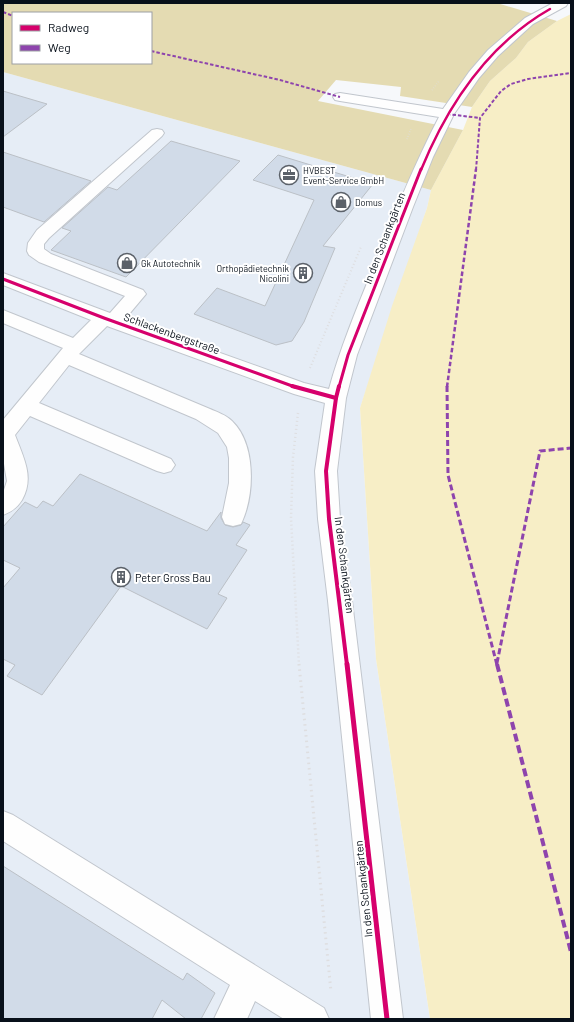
<svg xmlns="http://www.w3.org/2000/svg" width="574" height="1022" viewBox="0 0 574 1022" font-family="Barlow,sans-serif">
  <style>
    .built { fill: #e6edf6 }
    .green { fill: #f7eec6 }
    .forest { fill: #e4dbb2; fill-rule: evenodd }
    .building { fill: #d1dbe8; stroke: #bbc0c6 }
    .lines { fill: none; stroke-linecap: round; stroke-linejoin: round }
    .minor-casing { stroke: #c1c6cd; stroke-width: 2 }
    .path-far3 { stroke: #dedee0; stroke-width: 1.5; stroke-dasharray: 0.5 2; stroke-linecap: butt }
    .path-far2 { stroke: #dedee0; stroke-width: 2; stroke-dasharray: 1 2.5; stroke-linecap: butt }
    .path-far1 { stroke: #dedee0; stroke-width: 2.5; stroke-dasharray: 1 3; stroke-linecap: butt }
    .path { stroke: #dedee0; stroke-width: 3; stroke-dasharray: 1.5 4; stroke-linecap: butt }
    .minor { fill: #fefefe; fill-rule: evenodd }
    .quiet-far3 { stroke: #8e44ad; stroke-width: 2; stroke-dasharray: 3.5 2; stroke-linecap: butt }
    .quiet-far2 { stroke: #8e44ad; stroke-width: 2.5; stroke-dasharray: 4.5 2.5; stroke-linecap: butt }
    .quiet-far1 { stroke: #8e44ad; stroke-width: 3; stroke-dasharray: 6 3; stroke-linecap: butt }
    .quiet { stroke: #8e44ad; stroke-width: 4; stroke-dasharray: 8 4; stroke-linecap: butt }
    .cycleway-far3-casing { stroke: #fff; stroke-width: 4 }
    .cycleway-far2-casing { stroke: #fff; stroke-width: 5 }
    .cycleway-far1-casing { stroke: #fff; stroke-width: 6 }
    .cycleway-casing { stroke: #fff; stroke-width: 8 }
    .cycleway-far3 { stroke: #d6006c; stroke-width: 2.5 }
    .cycleway-far2 { stroke: #d6006c; stroke-width: 3 }
    .cycleway-far1 { stroke: #d6006c; stroke-width: 4 }
    .cycleway { stroke: #d6006c; stroke-width: 5 }
    .labels { text-anchor: middle; dominant-baseline: central; stroke-width: 4; stroke-linejoin: round; paint-order: stroke }
    .far-poi-label { font-size: 9px; fill: #08101a; stroke: #fff; text-anchor: start }
    .street-label { font-size: 11px; fill: #08101a; stroke: #fff }
    .poi-label { font-size: 11px; fill: #08101a; stroke: #fff; text-anchor: start }
  </style>
  <rect width="100%" height="100%" fill="#f6f8fb"/>
  <!-- built -->
  <polygon class="built" points="3,72 431,190 427,208 360,408 376,659 430,1019 3,1019"/>
  <!-- green -->
  <polygon class="green" points="571,14 571,1019 430,1019 376,659 360,408 392,306 427,208 431,190 463,130 472,107 490,81 516,58 528,42 557,21"/>
  <!-- forest -->
  <path class="forest" d="M3 3H497L557 21 528 42 516 58 490 81 472 107 400 96 401 87 336 80 318 101 463 130 431 190 3 72ZM13 13H151V63H13Z"/>
  <!-- building -->
  <g class="building">
    <polygon points="3,91 47,104 3,137"/>
    <polygon points="171,141 240,161 126,277 51,250 71,231 62,228 108,187 117,190"/>
    <polygon points="3,152 91,181 44,222 3,207"/>
    <polygon points="278,155 373,184 323,246 335,248 304,322 292,341 276,345 194,314 217,288 265,306 314,200 253,180"/>
    <polygon points="80,474 207,531 221,512 221,518 225,525 233,527 241,525 243,522 250,525 236,545 247,550 218,594 227,598 207,629 121,586 42,695 7,676 15,665 3,659 3,588 20,568 3,560 3,527 25,502 37,508 43,501 53,506"/>
    <polygon points="3,866 183,980 187,973 215,993 201,1019 186,1019 162,1000 152,1019 3,1019"/>
  </g>
  <g class="lines">
    <defs>
      <g id="minor">
        <path d="M553 3H568L566 6 533 24 498 56 479 78 454 114 433 157 413 207 357 355 346 398 337 471 340 519 352 601 403 1019H371L328 601 318 519 315 471 325 403 294 394 107 326 79 354 210 409C217 412 226 415 232 421 256 444 255 495 241 524L233 526 225 524 222 517 229 483V458L227 447 218 433 196 419 69 365 39 403 171 459 175 465 171 471 164 473 157 471 30 416 15 435C23 457 35 477 22 500 17 508 11 512 3 515V493L7 481 3 458V420L63 348 3 323V310L73 338 91 320 3 285V273L110 313 125 296 39 262 29 255 27 251 28 243 37 230 152 130 157 129 162 130 164 133 162 136 49 238 44 244V249L51 254 143 290 146 294 125 319 304 383 329 389C340 349 356 310 372 271 392 219 413 167 439 117L340 101 335 100 333 97 335 94 340 93 443 109 469 72 488 50 525 18Z"/>
        <polygon points="3,811 13,815 324,1008 329,1019 284,1019 255,1001 247,1019 214,1019 230,985 3,841"/>
      </g>
    </defs>
    <!-- minor casing -->
    <use href="#minor" class="minor-casing"/>
    <!-- path-far3 -->
    <g class="path-far3">
      <polyline points="432,90 439,81"/>
      <polyline points="407,139 411,129"/>
    </g>
    <!-- path-far2 -->
    <polyline class="path-far2" points="310,368 361,247"/>
    <!-- path-far1 -->
    <polyline class="path-far1" points="298,413 293,457 291,518 299,665"/>
    <!-- path -->
    <polyline class="path" points="299,664 331,992"/>
    <!-- minor -->
    <use href="#minor" class="minor"/>
    <!-- quiet-far3 -->
    <g class="quiet-far3">
      <polyline points="3,12 13,16"/>
      <polyline points="151,51 280,80 340,97"/>
      <polyline points="447,114 480,118"/>
      <polyline points="476,170 480,118 501,91 511,84 528,79 571,73"/>
    </g>
    <!-- quiet-far2 -->
    <polyline class="quiet-far2" points="447,387 476,169"/>
    <!-- quiet-far1 -->
    <g class="quiet-far1">
      <polyline points="447,386 448,475 497,665"/>
      <polyline points="497,663 540,451 571,448"/>
    </g>
    <!-- quiet -->
    <polyline class="quiet" points="497,664 571,952"/>
    <defs>
      <path id="cycleway-far3" d="M421 170C448 104 487 45 550 9"/>
      <g id="cycleway-far2">
        <polyline points="3,279 104,318 295,387"/>
        <polyline points="339,387 348,355 421,169"/>
      </g>
      <g id="cycleway-far1">
        <polyline points="292,386 336,398"/>
        <polyline points="339,386 336,398 326,471 329,519 347,665"/>
      </g>
      <polyline id="cycleway" points="347,664 387,1019"/>
    </defs>
    <!-- cycleway-far3 casing -->
    <use href="#cycleway-far3" class="cycleway-far3-casing"/>
    <!-- cycleway-far2 casing -->
    <use href="#cycleway-far2" class="cycleway-far2-casing"/>
    <!-- cycleway-far1 casing -->
    <use href="#cycleway-far1" class="cycleway-far1-casing"/>
    <!-- cycleway casing -->
    <use href="#cycleway" class="cycleway-casing"/>
    <!-- cycleway-far3 -->
    <use href="#cycleway-far3" class="cycleway-far3"/>
    <!-- cycleway-far2 -->
    <use href="#cycleway-far2" class="cycleway-far2"/>
    <!-- cycleway-far1 -->
    <use href="#cycleway-far1" class="cycleway-far1"/>
    <!-- cycleway -->
    <use href="#cycleway" class="cycleway"/>
  </g>
  <!-- icons -->
  <defs>
    <symbol id="office-ring" viewBox="-11 -11 22 22"><circle r="9.5" fill="#fff" stroke="#5b6169" stroke-width="1.5"/><path d="M-6-3h4V-5.5h4V-3h4V5H-6ZM-1-4.5V-3h2v-1.5ZM-6 0V1H6V0Z" fill="#5b6169"/></symbol>
    <symbol id="shop-ring" viewBox="-11 -11 22 22"><circle r="9.5" fill="#fff" stroke="#5b6169" stroke-width="1.5"/><path d="M-5-2.5h2.3a2.7 3.5 0 0 1 5.4 0H5L5.5 6h-11ZM-1.5-2.5h3a1.5 2.3 0 0 0-3 0Z" fill="#5b6169"/></symbol>
    <symbol id="building-ring" viewBox="-11 -11 22 22"><circle r="9.5" fill="#fff" stroke="#5b6169" stroke-width="1.5"/><path d="M-4-6H4V6H1V3H-1V6H-4ZM-2.5-4.3h1.7v1.8h-1.7ZM.8-4.3h1.7v1.8H.8ZM-2.5-1h1.7V.8h-1.7ZM.8-1h1.7V.8H.8Z" fill="#5b6169"/></symbol>
  </defs>
  <g fill-rule="evenodd">
    <use href="#office-ring" x="278" y="164" width="22" height="22"/>
    <use href="#shop-ring" x="330" y="191" width="22" height="22"/>
    <use href="#shop-ring" x="116" y="252" width="22" height="22"/>
    <use href="#building-ring" x="292" y="262" width="22" height="22"/>
    <use href="#building-ring" x="110" y="566" width="22" height="22"/>
  </g>
  <g class="labels">
    <!-- far-poi labels -->
    <g class="far-poi-label">
      <text x="303" y="170">HVBEST<tspan x="303" dy="10">Event-Service GmbH</tspan></text>
      <text x="355" y="202">Domus</text>
      <text x="141" y="263">Gk Autotechnik</text>
      <text x="289" y="268" text-anchor="end">Orthopädietechnik<tspan x="289" dy="10">Nicolini</tspan></text>
    </g>
    <!-- street labels -->
    <g class="street-label">
      <text transform="translate(384 238) rotate(-69)">In den Schankgärten</text>
      <text transform="translate(172 333) rotate(20)">Schlackenbergstraße</text>
      <text transform="translate(345 565) rotate(83)">In den Schankgärten</text>
      <text transform="translate(363 889) rotate(-96)">In den Schankgärten</text>
    </g>
    <!-- poi labels -->
    <g class="poi-label">
      <text x="135" y="577">Peter Gross Bau</text>
    </g>
  </g>
  <!-- border -->
  <rect width="574" height="1022" fill="none" stroke="#08101a" stroke-width="8"/>
  <!-- legend -->
  <rect x="12" y="12" width="140" height="52" fill="#ffffff" stroke="#9c9fa3"/>
  <rect x="20" y="25" width="20" height="6" fill="#d6006c" stroke="#9c9fa3"/>
  <text x="48" y="32" font-size="12" fill="#08101a">Radweg</text>
  <rect x="20" y="45" width="20" height="6" fill="#8e44ad" stroke="#9c9fa3"/>
  <text x="48" y="52" font-size="12" fill="#08101a">Weg</text>
</svg>
